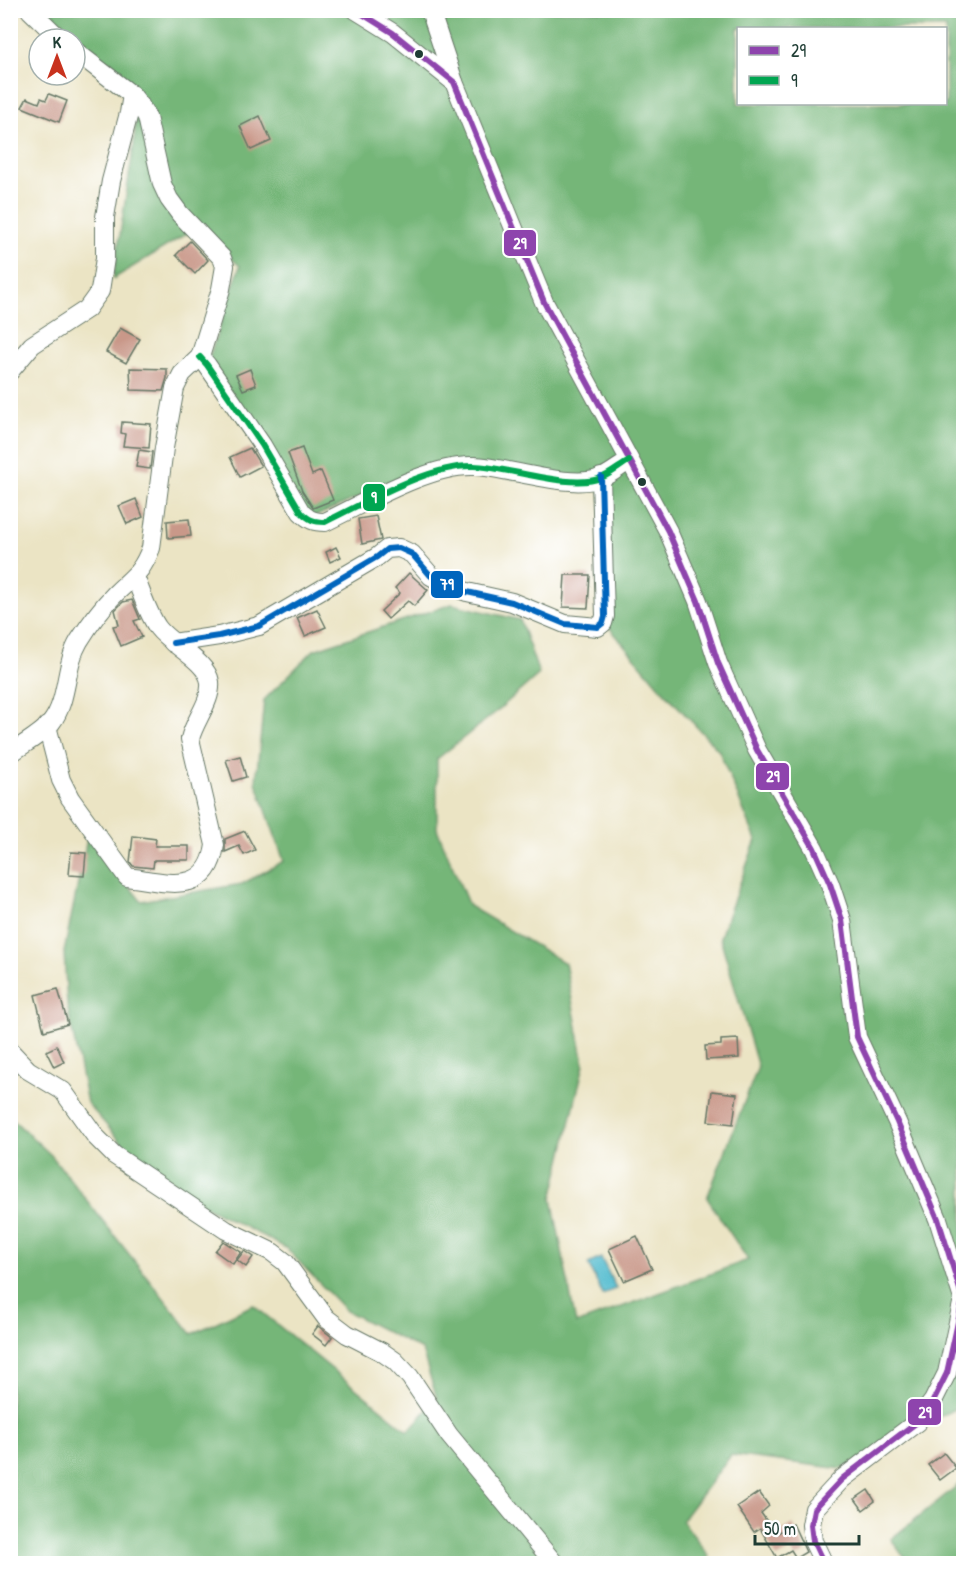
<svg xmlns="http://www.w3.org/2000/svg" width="974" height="1574" viewBox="0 0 974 1574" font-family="'Patrick Hand',sans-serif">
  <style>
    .forest { fill: #74b678; stroke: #4a7a56; stroke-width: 1.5; fill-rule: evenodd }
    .water { fill: #52bccf; stroke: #387c82; stroke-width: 1.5 }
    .building { fill: #c99889 }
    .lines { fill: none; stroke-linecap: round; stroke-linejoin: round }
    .minor-casing { stroke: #676; stroke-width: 20 }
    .minor { stroke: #fff; stroke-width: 18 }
    .bus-1-casing { stroke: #fff; stroke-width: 10 }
    .bus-2-casing { stroke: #fff; stroke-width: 10 }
    .bus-3-casing { stroke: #fff; stroke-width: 10 }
    .bus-1 { stroke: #8e44ad; stroke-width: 6 }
    .bus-2 { stroke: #00a651; stroke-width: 6 }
    .bus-3 { stroke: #0065bd; stroke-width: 6 }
    .bus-dot { fill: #1f3d34; stroke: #fff; stroke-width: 2 }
    .line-badge { stroke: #fff; stroke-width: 2 }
    .badge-label { font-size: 16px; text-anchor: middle; font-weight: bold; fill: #fff }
  </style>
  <rect width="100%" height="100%" fill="#fff"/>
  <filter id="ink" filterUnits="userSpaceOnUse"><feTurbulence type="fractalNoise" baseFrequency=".0167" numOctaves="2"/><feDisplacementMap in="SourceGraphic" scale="12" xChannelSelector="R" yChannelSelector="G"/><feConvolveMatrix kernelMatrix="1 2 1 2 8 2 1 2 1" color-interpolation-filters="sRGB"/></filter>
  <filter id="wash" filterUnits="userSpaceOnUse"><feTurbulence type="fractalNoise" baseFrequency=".008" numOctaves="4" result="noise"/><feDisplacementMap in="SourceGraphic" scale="24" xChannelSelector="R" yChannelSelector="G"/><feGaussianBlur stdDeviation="1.35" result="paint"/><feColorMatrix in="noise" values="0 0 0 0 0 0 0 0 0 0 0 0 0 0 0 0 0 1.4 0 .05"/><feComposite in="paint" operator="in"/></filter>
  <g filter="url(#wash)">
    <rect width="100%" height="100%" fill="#ebe4c4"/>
    <!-- forest -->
    <g class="forest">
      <path d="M41 11H963V1420L956 1408 842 1469 731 1455 682 1520 709 1556 705 1563H11L10 1117 51 1155 192 1334 253 1305 408 1431 437 1399 422 1350 346 1311 286 1248 155 1181 87 1103 67 1005 64 952 88 834 141 901 242 884 284 861 256 782 264 700 314 650 452 604 520 620 539 674 496 712 437 759V829L469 906 565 963 584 1064 552 1199 576 1324 748 1260 707 1198 758 1067 720 937 756 840 719 751 658 685 608 626 600 490 428 467 307 520 206 367 240 266 196 228 113 279 134 144 137 92ZM738 28H946V104H738Z"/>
      <polygon points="963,1481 963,1563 908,1563 891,1539"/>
    </g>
    <!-- water -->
    <polygon class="water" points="601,1258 616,1288 603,1295 588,1264"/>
    <g id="blocks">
      <!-- building -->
      <g class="building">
        <polygon points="49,94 67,101 59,122 22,107 27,98 39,103 41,98 46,100"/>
        <polygon points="260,116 271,141 251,150 240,126"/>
        <polygon points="190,241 208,260 195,274 176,255"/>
        <polygon points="120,328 140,339 126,363 106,352"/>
        <polygon points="130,368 167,369 167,378 163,391 131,390"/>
        <polygon points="250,369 256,385 243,390 236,375"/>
        <polygon points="122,422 151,424 149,448 123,446 125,434 121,433"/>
        <polygon points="250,448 261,466 240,477 230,457"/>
        <polygon points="302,448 312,475 321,471 333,500 313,508 302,491 288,453"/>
        <polygon points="139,450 152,452 150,469 136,467"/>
        <polygon points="136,499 143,517 127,524 119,506"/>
        <polygon points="376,516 381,540 362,544 358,519"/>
        <polygon points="189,519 191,536 168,538 167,521"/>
        <polygon points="336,547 341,557 330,562 326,552"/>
        <polygon points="409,573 428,590 414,606 408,601 388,619 381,611 400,593 395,588"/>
        <polygon points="565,575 590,575 588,608 563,607"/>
        <polygon points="132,600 140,619 134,621 142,637 121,646 113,626 119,625 115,610 123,602"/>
        <polygon points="317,609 326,627 305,636 297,618"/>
        <polygon points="240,756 246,777 233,781 226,760"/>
        <polygon points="245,831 255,850 244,855 239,846 225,852 225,839"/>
        <polygon points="133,836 156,839 155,846 189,846 189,860 154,860 153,868 133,866 130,862"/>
        <polygon points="71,852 86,853 84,876 69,875"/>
        <polygon points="58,989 68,1024 44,1031 35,995"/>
        <polygon points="738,1039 739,1058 706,1060 705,1046 721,1045 721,1040"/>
        <polygon points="57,1046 64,1062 54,1067 46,1051"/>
        <polygon points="712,1091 737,1094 733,1124 708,1121"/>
        <polygon points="637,1236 652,1269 624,1281 609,1249"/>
        <polygon points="223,1241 241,1252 233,1264 215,1251"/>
        <polygon points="244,1251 253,1257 246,1267 237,1260"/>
        <polygon points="318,1326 332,1337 326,1345 312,1334"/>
        <polygon points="944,1453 956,1468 940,1480 928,1465"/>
        <polygon points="868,1490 875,1501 863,1510 855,1499"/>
        <polygon points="759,1492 769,1506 761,1513 776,1534 793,1524 806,1552 796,1558 791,1550 777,1558 760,1528 754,1532 737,1507"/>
      </g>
    </g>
  </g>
  <g filter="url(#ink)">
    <use href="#blocks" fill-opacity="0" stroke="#676" stroke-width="1.5"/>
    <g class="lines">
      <defs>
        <g id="minor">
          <polyline points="30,10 60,39"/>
          <polyline points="356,10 393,33 454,82 544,302 668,531 698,601 718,663 757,750 814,848 830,884 842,920 857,1037 897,1122 938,1219 963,1299 947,1373 933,1401 917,1422 842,1479 814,1509 811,1525 813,1541 824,1564"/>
          <polyline points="430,10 454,82"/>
          <path d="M200 357 207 365 262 445 301 512C309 520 314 522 325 522 365 503 430 464 474 466 508 467 570 490 601 478 611 474 620 466 629 461"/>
          <polyline points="10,371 32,345 87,309 100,291 105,258 105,217 111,181 129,113 132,95"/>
          <polyline points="173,643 219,636 259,626 377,557 387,549 399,548 412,554 431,576 445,584 467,592 512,602 565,624 598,627 603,623 605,616 601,477"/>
          <path d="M47 726 61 780 70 798 127 877C166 882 208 897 215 845L190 739C194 721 212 701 210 682 207 661 171 645 158 628 148 614 142 594 135 577"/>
          <path d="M10 754C23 744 41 735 51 723 69 700 64 666 79 641 89 625 101 608 115 594 134 575 141 574 151 548L164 448 175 388 182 374 200 357 221 289 225 266 222 258 180 214 169 199 162 184 147 117 140 105 132 95 75 51"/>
          <polyline points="10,1051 28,1070 63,1091 96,1137 114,1155 226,1230 272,1252 285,1262 326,1318 347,1334 382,1352 395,1361 410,1377 449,1435 555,1564"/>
        </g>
      </defs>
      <!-- minor casing -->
      <use href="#minor" class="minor-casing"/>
      <!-- minor -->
      <use href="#minor" class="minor"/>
      <defs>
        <polyline id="bus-1" points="356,10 393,33 454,82 544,302 668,531 698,601 718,663 757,750 814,848 830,884 842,920 857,1037 897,1122 938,1219 963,1299 947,1373 933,1401 917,1422 842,1479 814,1509 811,1525 813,1541 824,1564"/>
        <path id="bus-2" d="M200 357 207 365 262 445 301 512C309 520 314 522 325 522 365 503 430 464 474 466 508 467 570 490 601 478 611 474 620 466 629 461"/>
        <polyline id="bus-3" points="173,643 219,636 259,626 377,557 387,549 399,548 412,554 431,576 445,584 467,592 512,602 565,624 598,627 603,623 605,616 601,477"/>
      </defs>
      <!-- bus-1 casing -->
      <use href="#bus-1" class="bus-1-casing"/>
      <!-- bus-2 casing -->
      <use href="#bus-2" class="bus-2-casing"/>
      <!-- bus-3 casing -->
      <use href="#bus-3" class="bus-3-casing"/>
      <!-- bus-1 -->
      <use href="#bus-1" class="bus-1"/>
      <!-- bus-2 -->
      <use href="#bus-2" class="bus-2"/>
      <!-- bus-3 -->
      <use href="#bus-3" class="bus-3"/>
    </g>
  </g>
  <!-- markers -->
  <g class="bus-dot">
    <circle cx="419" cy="54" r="5"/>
    <circle cx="642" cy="482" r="5"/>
  </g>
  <g class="line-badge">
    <rect x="503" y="229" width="34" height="28" rx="6" fill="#8e44ad"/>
    <rect x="362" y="483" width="24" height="29" rx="6" fill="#00a651"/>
    <rect x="430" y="570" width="34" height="29" rx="6" fill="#0065bd"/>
    <rect x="755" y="762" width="35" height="29" rx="6" fill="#8e44ad"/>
    <rect x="907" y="1398" width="35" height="28" rx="6" fill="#8e44ad"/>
  </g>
  <g class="badge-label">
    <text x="520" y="249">29</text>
    <text x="374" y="503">9</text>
    <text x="447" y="590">79</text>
    <text x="773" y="782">29</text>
    <text x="925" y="1418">29</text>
  </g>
  <!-- margin -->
  <rect width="974" height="1574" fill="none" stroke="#fff" stroke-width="36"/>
  <!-- legend -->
  <rect x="737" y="27" width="210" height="78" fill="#ffffff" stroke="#a5b1ae" stroke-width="1.5"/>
  <rect x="749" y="46" width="30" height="9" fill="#8e44ad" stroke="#a5b1ae" stroke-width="1.5"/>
  <text x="791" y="57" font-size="18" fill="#1f3d34">29</text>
  <rect x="749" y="76" width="30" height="9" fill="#00a651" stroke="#a5b1ae" stroke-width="1.5"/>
  <text x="791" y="87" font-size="18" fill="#1f3d34">9</text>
  <!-- north arrow -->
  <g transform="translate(57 57)"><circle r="28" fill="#ffffff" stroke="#a5b1ae" stroke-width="1.5"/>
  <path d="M0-4.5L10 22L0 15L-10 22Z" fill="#c8321e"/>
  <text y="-9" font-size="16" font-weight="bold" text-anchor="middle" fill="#1f3d34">K</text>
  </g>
  <!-- scale -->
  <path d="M755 1535v9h104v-9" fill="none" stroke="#1f3d34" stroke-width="3"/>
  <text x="764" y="1535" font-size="18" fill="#1f3d34" stroke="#ffffff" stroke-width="4.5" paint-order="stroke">50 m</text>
</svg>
